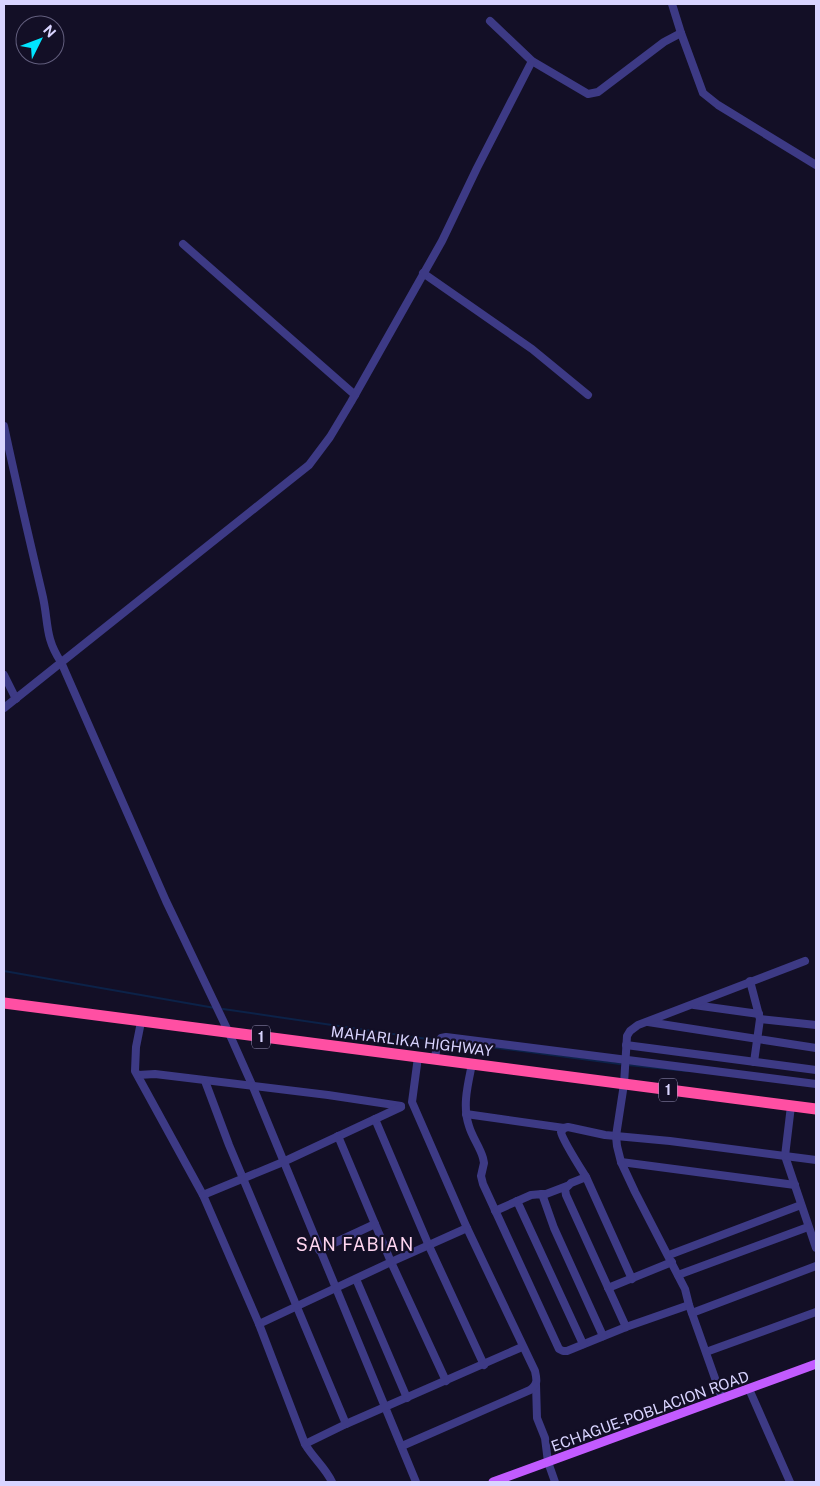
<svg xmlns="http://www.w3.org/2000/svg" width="820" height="1486" viewBox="0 0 820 1486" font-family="'Public Sans',sans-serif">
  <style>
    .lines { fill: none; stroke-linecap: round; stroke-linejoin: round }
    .stream { stroke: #0c2248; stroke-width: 2 }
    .minor { stroke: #3d3a85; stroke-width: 8 }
    .major { stroke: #c25bff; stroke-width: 9 }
    .highway { stroke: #ff4fa3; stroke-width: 11 }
    .labels { text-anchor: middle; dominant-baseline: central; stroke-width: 4.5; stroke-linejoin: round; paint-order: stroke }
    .shield { fill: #130f26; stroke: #9e99be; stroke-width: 1 }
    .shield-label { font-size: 14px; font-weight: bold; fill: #d9d4ff }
    .street-label { font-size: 15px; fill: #d9d4ff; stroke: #130f26 }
    .quarter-label { font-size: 18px; letter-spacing: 1px; fill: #ffd6f0; stroke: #130f26 }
  </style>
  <rect width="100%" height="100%" fill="#130f26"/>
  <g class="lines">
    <!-- stream -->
    <g class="stream">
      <polyline points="4,971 215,1008"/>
      <polyline points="223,1009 434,1040"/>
      <polyline points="444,1041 620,1064"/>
      <polyline points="628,1065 687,1071"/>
    </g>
    <!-- minor -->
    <g class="minor">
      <polyline points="672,4 681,33 703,93 718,105 816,165"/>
      <polyline points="490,21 532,61 588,94 598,92 664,42 681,33"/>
      <polyline points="183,244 355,395"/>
      <polyline points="423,273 532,349 588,395"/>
      <path d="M4 426C16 482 29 538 42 593 49 621 44 637 61 662L166 901 229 1033 253 1087 416 1482"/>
      <polyline points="4,675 16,699"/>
      <polyline points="4,708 309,465 330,437 351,402 442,241 477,168 532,61"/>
      <polyline points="750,981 760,1019 754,1062"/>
      <polyline points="694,1005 759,1014"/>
      <polyline points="760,1019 816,1025"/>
      <path d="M141 1022 136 1047 135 1071 203 1195 259 1324 305 1444C313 1458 325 1467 332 1482"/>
      <polyline points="648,1022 816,1048"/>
      <polyline points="626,1045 816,1070"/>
      <polyline points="435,1059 437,1043 441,1038 446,1037 816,1084"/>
      <path d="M472 1064C468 1084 462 1106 469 1126 472 1137 480 1147 483 1158L484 1163 481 1176 483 1184 559 1349 563 1351H567L626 1327 689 1305"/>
      <polyline points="138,1075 155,1074 328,1095 401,1106"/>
      <polyline points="205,1081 229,1145 346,1424"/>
      <polyline points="791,1106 785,1156 816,1248"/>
      <polyline points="466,1114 564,1128"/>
      <polyline points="375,1119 429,1246 484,1365"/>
      <polyline points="338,1136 391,1262 446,1381"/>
      <polyline points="621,1162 795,1185"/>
      <path d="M586 1177C581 1169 562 1139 561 1132L564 1128 568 1127 605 1135 670 1141 816 1160"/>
      <polyline points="542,1194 546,1194 567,1186"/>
      <polyline points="203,1195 283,1162 401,1107"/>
      <polyline points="517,1201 583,1344"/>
      <polyline points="495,1211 531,1195 542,1194 554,1228 603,1336"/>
      <polyline points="319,1250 375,1224"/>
      <polyline points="669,1255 801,1205"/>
      <polyline points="678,1275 808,1227"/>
      <polyline points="356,1279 407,1398"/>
      <polyline points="608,1288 672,1262"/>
      <polyline points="692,1313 816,1266"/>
      <polyline points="259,1324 391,1262 467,1228"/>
      <polyline points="626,1327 566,1195 565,1189 571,1183 586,1177 632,1279"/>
      <polyline points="706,1352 816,1312"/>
      <polyline points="536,1384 537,1418 545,1438 548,1462 555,1482"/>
      <polyline points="749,1389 790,1482"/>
      <polyline points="722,1398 689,1305 685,1289 635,1192 621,1162 617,1146 616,1136 624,1084 627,1036 630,1031 638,1025 805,961"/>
      <polyline points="305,1444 346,1424 522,1347"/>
      <path d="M402 1446 530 1390C538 1384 537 1380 535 1371L467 1228 412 1102 418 1057"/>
    </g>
    <!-- major -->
    <polyline class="major" points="493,1482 816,1364"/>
    <!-- highway -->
    <polyline class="highway" points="4,1003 816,1109"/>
  </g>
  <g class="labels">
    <!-- shield labels -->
    <g class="shield">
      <rect x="252" y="1025.5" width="18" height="23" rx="4"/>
      <rect x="659" y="1078.5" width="18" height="23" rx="4"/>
    </g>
    <g class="shield-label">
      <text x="261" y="1037">1</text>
      <text x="668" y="1090">1</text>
    </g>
    <!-- street labels -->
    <g class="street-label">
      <text transform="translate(412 1041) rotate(7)">MAHARLIKA HIGHWAY</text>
      <text transform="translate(650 1411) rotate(-20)">ECHAGUE-POBLACION ROAD</text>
    </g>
    <!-- quarter labels -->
    <g class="quarter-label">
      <text x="355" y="1244">SAN FABIAN</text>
    </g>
  </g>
  <!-- border -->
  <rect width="820" height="1486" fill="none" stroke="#d9d4ff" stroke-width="10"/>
  <!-- north arrow -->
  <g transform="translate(40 40) rotate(48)"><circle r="24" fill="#130f26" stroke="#625e7d"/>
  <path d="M0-4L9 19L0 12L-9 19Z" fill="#00e5ff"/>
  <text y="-8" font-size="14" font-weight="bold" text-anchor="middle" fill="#d9d4ff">N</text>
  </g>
</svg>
